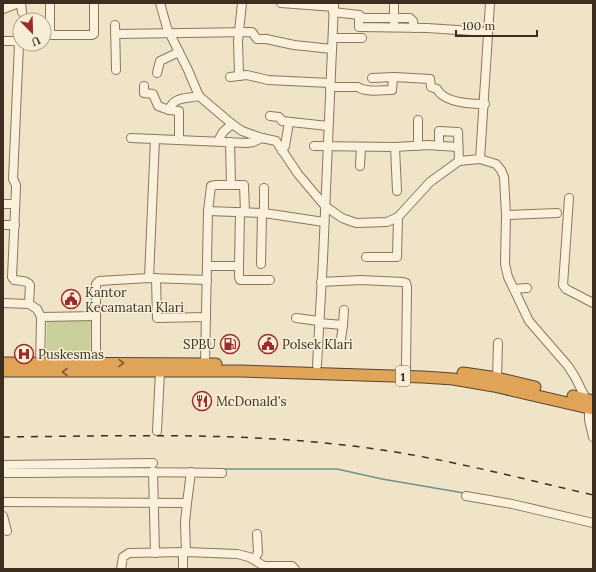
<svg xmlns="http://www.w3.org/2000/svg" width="596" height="572" viewBox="0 0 596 572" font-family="Lora,serif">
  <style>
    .green { fill: #c9cf9b }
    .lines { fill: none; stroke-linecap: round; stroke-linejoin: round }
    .stream { stroke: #6f938a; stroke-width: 1.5 }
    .minor-casing { stroke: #8d765c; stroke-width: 10 }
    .highway-casing { stroke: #5b4430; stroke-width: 13 }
    .minor { stroke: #faf1dc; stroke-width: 8 }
    .highway { stroke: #e0a458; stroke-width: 11 }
    .rail { stroke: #3d2e20; stroke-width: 1.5; stroke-dasharray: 7 7; stroke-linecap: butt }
    .oneway { stroke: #7e5d36 }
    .labels { text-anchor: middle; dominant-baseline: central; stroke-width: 3; stroke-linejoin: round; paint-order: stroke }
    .shield { fill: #f7eed8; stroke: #756857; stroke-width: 1 }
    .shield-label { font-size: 12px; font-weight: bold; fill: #3d2e20 }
    .poi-label { font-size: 13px; fill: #3d2e20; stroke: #f7eed8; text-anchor: start }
  </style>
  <rect width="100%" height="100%" fill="#f0e4c8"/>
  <!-- green -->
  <polygon class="green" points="47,317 91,318 90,360 46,359"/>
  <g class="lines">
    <!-- stream -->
    <g class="stream">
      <polyline points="90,468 107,468"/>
      <polyline points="200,469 337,469 382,479 464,493"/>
      <polyline points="525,503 547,508"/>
    </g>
    <defs>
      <g id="minor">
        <polyline points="21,3 22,12"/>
        <polyline points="50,3 50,35 92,35 94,34 94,3"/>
        <polyline points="160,3 167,28 188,70 199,96 232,124 242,131 262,138 276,141 298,174 325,206 342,218 356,223 387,222 398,217 430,182 459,161 480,159 496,164 501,170 504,177 506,215 505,264 508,277 529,321 568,366 575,377 586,399"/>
        <polyline points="281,3 334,7"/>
        <polyline points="3,9 19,3"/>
        <polyline points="333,12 359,15 360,17 365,18 410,18 413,21 414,28"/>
        <polyline points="359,15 359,27 427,28 488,32"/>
        <polyline points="394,22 394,3"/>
        <polyline points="115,25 116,70"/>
        <polyline points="115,34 252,32 257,39 266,39 294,45 332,49"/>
        <polyline points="333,38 362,38"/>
        <path d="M3 41H15L19 45 13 179 16 185V188L12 277 14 280C20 281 27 280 30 285L29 304 37 309 41 317 40 368"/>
        <polyline points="157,73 160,61 179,52"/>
        <polyline points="239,76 238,41 242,3"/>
        <polyline points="230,77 247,75 268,80 330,83"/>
        <path d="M372 78 394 77 430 79 431 87 437 89C444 103 471 104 485 104"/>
        <polyline points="144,86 144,93 153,94 158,106 169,110"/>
        <path d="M330 87H358C366 93 382 90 392 90L393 78"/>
        <polyline points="270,116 279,117 282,121 328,126"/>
        <polyline points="131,138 247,143 253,142 262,138"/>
        <path d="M179 140V111L169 110C174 96 187 99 199 96"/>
        <polyline points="218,141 223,132 232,124"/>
        <polyline points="230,142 231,185"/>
        <polyline points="314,146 395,147 428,145 458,147"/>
        <polyline points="418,146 418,120"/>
        <polyline points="439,146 439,131 458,132 459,161"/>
        <polyline points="395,147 397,191"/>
        <polyline points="282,151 285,146 289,122"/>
        <polyline points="480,159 490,3"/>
        <polyline points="360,166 361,147"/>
        <polyline points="569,198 563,285 566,289 593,303"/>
        <polyline points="3,204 15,204"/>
        <polyline points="208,211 264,213 324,222"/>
        <polyline points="264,213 264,188"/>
        <polyline points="506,215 557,213"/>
        <polyline points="3,225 15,225"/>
        <polyline points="366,257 397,257 398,217"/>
        <polyline points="261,264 262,213"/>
        <polyline points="207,266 239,266 240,212"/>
        <polyline points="239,266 239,277 240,280 270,280"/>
        <polyline points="149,278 155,139"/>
        <polyline points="156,278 157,318 206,317"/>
        <polyline points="321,282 361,280 403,282 406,283 407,287 406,368"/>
        <polyline points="514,289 527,288"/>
        <polyline points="3,303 29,304"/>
        <polyline points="41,317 96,316"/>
        <polyline points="296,318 319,321"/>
        <polyline points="319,323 343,325 344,310"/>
        <polyline points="341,339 343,325"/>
        <polyline points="96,363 96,284 99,281 149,278 207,280"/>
        <polyline points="205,364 208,211 211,186 216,185 244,185 245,212"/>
        <polyline points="317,365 323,259 334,3"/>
        <polyline points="497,378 498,343"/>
        <polyline points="589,408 589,420 593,437"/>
        <polyline points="157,431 160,372"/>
        <polyline points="3,465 153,463"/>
        <polyline points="153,471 155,553"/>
        <path d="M3 473C76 473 149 471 222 473"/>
        <polyline points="466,496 512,504 593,523"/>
        <polyline points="3,502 187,503 185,522 186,552"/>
        <polyline points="187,503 191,472"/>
        <polyline points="3,516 7,531"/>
        <polyline points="183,553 183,569"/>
        <polyline points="254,559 258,553 257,534"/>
        <polyline points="121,569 123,557 129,553 186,552 237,554 249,557 264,566 292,566 295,569"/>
      </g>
      <g id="highway">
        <polyline points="3,363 216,364"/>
        <polyline points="3,371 241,371 423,377 453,379 494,386 593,409"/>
        <polyline points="463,373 497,378 535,387"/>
        <polyline points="573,396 593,401"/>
      </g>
    </defs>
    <!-- minor casing -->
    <use href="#minor" class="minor-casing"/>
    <!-- highway casing -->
    <use href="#highway" class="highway-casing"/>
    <!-- minor -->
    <use href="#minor" class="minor"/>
    <!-- highway -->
    <use href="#highway" class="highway"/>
    <!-- rail -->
    <path class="rail" d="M3 437C117 436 231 432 344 445 428 454 511 476 593 495"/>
  </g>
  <!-- one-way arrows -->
  <defs><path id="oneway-chevron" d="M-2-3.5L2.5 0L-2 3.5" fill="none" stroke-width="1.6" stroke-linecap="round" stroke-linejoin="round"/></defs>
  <g class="oneway">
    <use href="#oneway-chevron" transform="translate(121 363)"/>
    <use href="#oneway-chevron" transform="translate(65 372) rotate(-180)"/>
  </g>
  <!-- icons -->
  <defs>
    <symbol id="civic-ring" viewBox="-11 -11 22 22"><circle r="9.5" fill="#f7eed8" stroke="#9e2a2b" stroke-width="1.5"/><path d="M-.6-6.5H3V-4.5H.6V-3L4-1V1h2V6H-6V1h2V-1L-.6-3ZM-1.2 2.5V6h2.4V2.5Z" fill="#9e2a2b"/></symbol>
    <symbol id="fuel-ring" viewBox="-11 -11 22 22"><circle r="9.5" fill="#f7eed8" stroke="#9e2a2b" stroke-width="1.5"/><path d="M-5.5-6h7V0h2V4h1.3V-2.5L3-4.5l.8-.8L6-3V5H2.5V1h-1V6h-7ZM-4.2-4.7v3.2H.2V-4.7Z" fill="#9e2a2b"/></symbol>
    <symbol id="hospital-ring" viewBox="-11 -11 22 22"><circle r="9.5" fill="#f7eed8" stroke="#9e2a2b" stroke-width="1.5"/><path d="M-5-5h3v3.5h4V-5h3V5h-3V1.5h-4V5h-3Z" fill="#9e2a2b"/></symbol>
    <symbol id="restaurant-ring" viewBox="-11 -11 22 22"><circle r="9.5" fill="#f7eed8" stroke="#9e2a2b" stroke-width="1.5"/><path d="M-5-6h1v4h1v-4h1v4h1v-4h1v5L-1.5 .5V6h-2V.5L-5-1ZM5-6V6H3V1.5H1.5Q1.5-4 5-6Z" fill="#9e2a2b"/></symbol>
  </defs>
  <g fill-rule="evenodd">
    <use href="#civic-ring" x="60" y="288" width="22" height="22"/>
    <use href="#fuel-ring" x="219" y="333" width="22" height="22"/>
    <use href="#civic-ring" x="257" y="333" width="22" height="22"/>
    <use href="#hospital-ring" x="13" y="343" width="22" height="22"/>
    <use href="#restaurant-ring" x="191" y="390" width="22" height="22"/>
  </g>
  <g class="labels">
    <!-- shield labels -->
    <rect class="shield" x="396" y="366" width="14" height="20" rx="3"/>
    <g class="shield-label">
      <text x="403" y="376">1</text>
    </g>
    <!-- poi labels -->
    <g class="poi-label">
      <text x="85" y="292">Kantor<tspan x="85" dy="15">Kecamatan Klari</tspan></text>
      <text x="216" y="344" text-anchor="end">SPBU</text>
      <text x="282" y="344">Polsek Klari</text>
      <text x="38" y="354">Puskesmas</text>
      <text x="216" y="401">McDonald's</text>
    </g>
  </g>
  <!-- border -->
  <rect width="596" height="572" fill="none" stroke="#3d2e20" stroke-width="8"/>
  <!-- north arrow -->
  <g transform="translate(32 32) rotate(157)"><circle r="19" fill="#f7eed8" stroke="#ada18e"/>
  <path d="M0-3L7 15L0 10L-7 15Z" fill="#9e2a2b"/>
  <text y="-6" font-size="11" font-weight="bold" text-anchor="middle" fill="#3d2e20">U</text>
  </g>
  <!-- scale -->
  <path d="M456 30v6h81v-6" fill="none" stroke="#3d2e20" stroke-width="2"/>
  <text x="462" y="30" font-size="12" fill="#3d2e20" stroke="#f7eed8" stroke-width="3" paint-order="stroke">100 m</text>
</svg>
